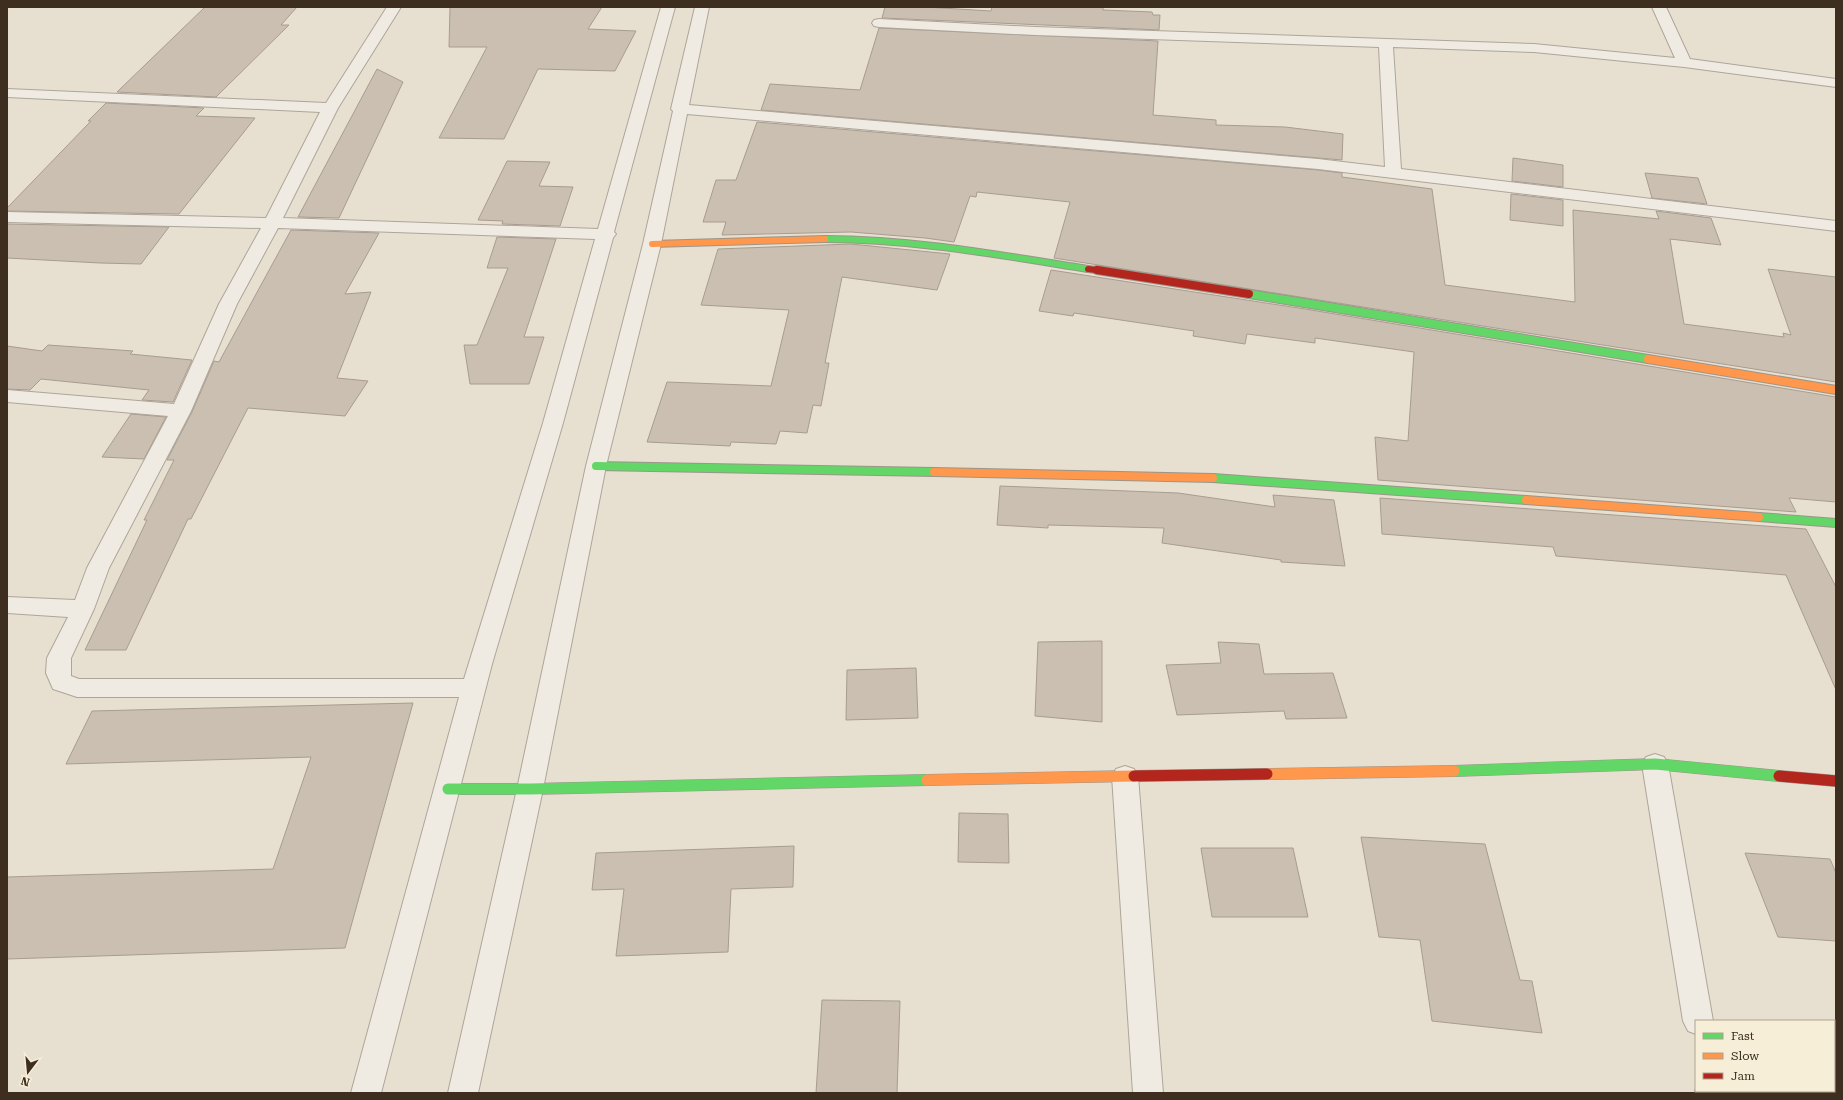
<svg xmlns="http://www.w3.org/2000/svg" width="1843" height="1100" viewBox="0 0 1843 1100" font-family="'Roboto Serif',serif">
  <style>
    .building { fill: #cbbfb2; stroke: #a89c90 }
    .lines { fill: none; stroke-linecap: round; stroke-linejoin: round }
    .street-casing { stroke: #ada599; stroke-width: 2 }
    .fast-far2-casing { stroke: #9c958a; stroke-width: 8 }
    .fast-far1-casing { stroke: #9c958a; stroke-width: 10 }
    .fast-casing { stroke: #9c958a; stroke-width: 12 }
    .slow-far2-casing { stroke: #9c958a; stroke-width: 8 }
    .slow-far1-casing { stroke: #9c958a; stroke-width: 10 }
    .slow-casing { stroke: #9c958a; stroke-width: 12 }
    .jam-far2-casing { stroke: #9c958a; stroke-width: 8 }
    .jam-far1-casing { stroke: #9c958a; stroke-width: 10 }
    .jam-casing { stroke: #9c958a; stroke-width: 12 }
    .street { fill: #efebe3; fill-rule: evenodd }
    .fast-far2 { stroke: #63d668; stroke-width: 6 }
    .fast-far1 { stroke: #63d668; stroke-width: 8 }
    .fast { stroke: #63d668; stroke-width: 11 }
    .slow-far2 { stroke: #ff974d; stroke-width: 6 }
    .slow-far1 { stroke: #ff974d; stroke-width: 8 }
    .slow { stroke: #ff974d; stroke-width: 11 }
    .jam-far2 { stroke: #b3261e; stroke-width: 6 }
    .jam-far1 { stroke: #b3261e; stroke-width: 8 }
    .jam { stroke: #b3261e; stroke-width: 11 }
  </style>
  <rect width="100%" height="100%" fill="#e7e0d1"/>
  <!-- building -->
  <g class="building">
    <polygon points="205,7 297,7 281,25 289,25 216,97 117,92"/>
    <polygon points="450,7 602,7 588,29 636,31 615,71 538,69 504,139 439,138 487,47 449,47"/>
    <polygon points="885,7 925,7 991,11 992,7 1103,7 1103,10 1152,12 1153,15 1160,15 1159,30 882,18"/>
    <polygon points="879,28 1158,41 1153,115 1216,120 1216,125 1285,127 1343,134 1342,160 761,110 770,84 860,90"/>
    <polygon points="377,69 403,82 339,218 298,217"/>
    <polygon points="106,103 204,108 196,116 255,118 179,214 7,211 7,208 91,121 88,121"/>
    <polygon points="757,122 1318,170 1342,173 1342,177 1432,189 1445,285 1575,302 1573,210 1659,219 1656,211 1711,218 1721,245 1670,239 1684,324 1784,337 1783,333 1791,335 1768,269 1836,277 1836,382 1054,258 1070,202 977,192 976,197 970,196 954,242 925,238 851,232 722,235 726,222 703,222 716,180 736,180"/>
    <polygon points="1513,158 1563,165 1563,187 1512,181"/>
    <polygon points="507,161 550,162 539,186 573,187 560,226 502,224 503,221 478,220"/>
    <polygon points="1645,173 1698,178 1707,204 1652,198"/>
    <polygon points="1511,194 1563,200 1563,226 1510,220"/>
    <polygon points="7,224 169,227 141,264 100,263 7,258"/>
    <polygon points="291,230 379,233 345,294 371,292 337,378 368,381 345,416 248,408 191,519 188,519 126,650 85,650 147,520 144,520 174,460 167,460 192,412 214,361 219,362"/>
    <polygon points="497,237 556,239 524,337 544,337 529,384 470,384 464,345 477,345 508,268 487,268"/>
    <polygon points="851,244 950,254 937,290 842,277 825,363 829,363 821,406 813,405 807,433 780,431 776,444 731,442 730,446 647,442 667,382 771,386 789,310 701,305 718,249"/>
    <polygon points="1051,270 1305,309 1836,397 1836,502 1789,498 1796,512 1378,480 1375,437 1408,441 1414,352 1315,338 1315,343 1247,334 1245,344 1193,336 1194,331 1074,313 1073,316 1039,311"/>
    <polygon points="48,345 133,351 130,354 192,360 173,402 142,400 149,390 41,379 30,390 7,389 7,346 42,351"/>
    <polygon points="131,414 166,417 144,459 102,457"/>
    <polygon points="1000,486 1178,493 1275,507 1273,495 1334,500 1345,566 1281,562 1281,560 1162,543 1164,528 1048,525 1048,528 997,525"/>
    <polygon points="1380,498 1806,529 1836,587 1836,690 1786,575 1556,556 1553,547 1382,534"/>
    <polygon points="1102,641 1102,722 1035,716 1038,642"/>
    <polygon points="1218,642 1259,644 1264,674 1333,673 1347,718 1286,719 1284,711 1177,715 1166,665 1221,663"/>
    <polygon points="916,668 918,718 846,720 847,670"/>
    <polygon points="413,703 345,948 7,959 7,877 273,869 311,757 66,764 92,711"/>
    <polygon points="959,813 1008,814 1009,863 958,862"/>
    <polygon points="1361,837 1485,844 1520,980 1532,981 1542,1033 1432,1021 1420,940 1379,937"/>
    <polygon points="794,846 793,887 731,889 728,952 616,956 624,889 592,890 596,853"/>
    <polygon points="1201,848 1293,848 1308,917 1212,917"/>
    <polygon points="1745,853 1830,859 1836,873 1836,941 1778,937"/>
    <polygon points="822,1000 900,1001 897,1093 816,1093"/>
  </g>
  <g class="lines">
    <defs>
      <g id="street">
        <path d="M387 7H401L338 108 283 218 598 229 661 7H675L614 232 616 234 613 238 563 423 492 664 381 1093H351L459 697H77L53 689 46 673 47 658 68 617 7 613V597L75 600 87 568 168 416 7 402V390L174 404 219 304 261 228 7 222V212L266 218 320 112 7 97V89L326 103ZM278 228 595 239 543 423 464 679H79L71 676V658L94 609 109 568 191 411 237 304Z"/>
        <polygon points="695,7 709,7 689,105 1318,159 1385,167 1379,47 1035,35 879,27 874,26 872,23 874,20 879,19 1035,27 1534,44 1675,58 1652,7 1666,7 1690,59 1836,79 1836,87 1684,67 1534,52 1393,47 1401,169 1836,221 1836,231 1318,169 687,114 661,244 606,466 543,789 478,1093 448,1093 517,789 586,466 643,244 673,111 671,109"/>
        <polygon points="1655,754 1664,757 1668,764 1713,1021 1696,1021 1696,1034 1688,1031 1683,1021 1642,764 1646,757"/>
        <polygon points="1125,766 1134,769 1138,776 1163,1093 1133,1093 1112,776 1116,769"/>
        <polygon points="1696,1088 1696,1091 1725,1091 1725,1093 1695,1093"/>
      </g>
      <path id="fast-far2" d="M825 239C914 239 1000 255 1088 269"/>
      <g id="fast-far1">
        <polyline points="1249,294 1648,359"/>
        <polyline points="596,466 934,472"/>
        <polyline points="1213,478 1526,500"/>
        <polyline points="1759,517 1836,523"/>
      </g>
      <g id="fast">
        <polyline points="1454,771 1655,764 1779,776"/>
        <polyline points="448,789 530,789 927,780"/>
      </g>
      <polyline id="slow-far2" points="652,244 825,239"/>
      <g id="slow-far1">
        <polyline points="1648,359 1836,390"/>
        <polyline points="934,472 1213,478"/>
        <polyline points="1526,500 1759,517"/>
      </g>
      <g id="slow">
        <polyline points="1267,774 1454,771"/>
        <polyline points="927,780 1134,776"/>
      </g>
      <polyline id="jam-far2" points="1088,269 1104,271"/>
      <polyline id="jam-far1" points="1097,270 1249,294"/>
      <g id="jam">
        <polyline points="1134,776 1267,774"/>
        <polyline points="1779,776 1836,781"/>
      </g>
    </defs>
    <!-- street casing -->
    <use href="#street" class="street-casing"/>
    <!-- fast-far2 casing -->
    <use href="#fast-far2" class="fast-far2-casing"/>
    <!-- fast-far1 casing -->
    <use href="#fast-far1" class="fast-far1-casing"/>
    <!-- fast casing -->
    <use href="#fast" class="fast-casing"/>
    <!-- slow-far2 casing -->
    <use href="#slow-far2" class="slow-far2-casing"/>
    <!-- slow-far1 casing -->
    <use href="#slow-far1" class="slow-far1-casing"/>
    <!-- slow casing -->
    <use href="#slow" class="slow-casing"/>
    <!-- jam-far2 casing -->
    <use href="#jam-far2" class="jam-far2-casing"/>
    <!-- jam-far1 casing -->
    <use href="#jam-far1" class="jam-far1-casing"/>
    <!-- jam casing -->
    <use href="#jam" class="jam-casing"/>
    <!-- street -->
    <use href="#street" class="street"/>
    <!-- fast-far2 -->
    <use href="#fast-far2" class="fast-far2"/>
    <!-- fast-far1 -->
    <use href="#fast-far1" class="fast-far1"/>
    <!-- fast -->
    <use href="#fast" class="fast"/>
    <!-- slow-far2 -->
    <use href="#slow-far2" class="slow-far2"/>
    <!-- slow-far1 -->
    <use href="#slow-far1" class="slow-far1"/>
    <!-- slow -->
    <use href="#slow" class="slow"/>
    <!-- jam-far2 -->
    <use href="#jam-far2" class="jam-far2"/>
    <!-- jam-far1 -->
    <use href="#jam-far1" class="jam-far1"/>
    <!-- jam -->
    <use href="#jam" class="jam"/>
  </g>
  <!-- border -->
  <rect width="1843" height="1100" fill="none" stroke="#3d2e20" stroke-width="16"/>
  <!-- legend -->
  <rect x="1695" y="1020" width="140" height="72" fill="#f7eed8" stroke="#ada18e"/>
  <rect x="1703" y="1033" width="20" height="6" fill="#63d668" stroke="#ada18e"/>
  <text x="1731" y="1040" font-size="12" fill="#3d2e20">Fast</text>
  <rect x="1703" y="1053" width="20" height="6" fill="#ff974d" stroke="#ada18e"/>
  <text x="1731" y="1060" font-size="12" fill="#3d2e20">Slow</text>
  <rect x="1703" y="1073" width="20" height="6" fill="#b3261e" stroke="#ada18e"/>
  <text x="1731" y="1080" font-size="12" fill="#3d2e20">Jam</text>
  <!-- north arrow -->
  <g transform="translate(28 1072) rotate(196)" stroke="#f7eed8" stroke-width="3" paint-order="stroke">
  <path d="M0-3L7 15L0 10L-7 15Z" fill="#3d2e20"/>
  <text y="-6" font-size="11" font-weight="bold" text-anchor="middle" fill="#3d2e20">N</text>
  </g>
</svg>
